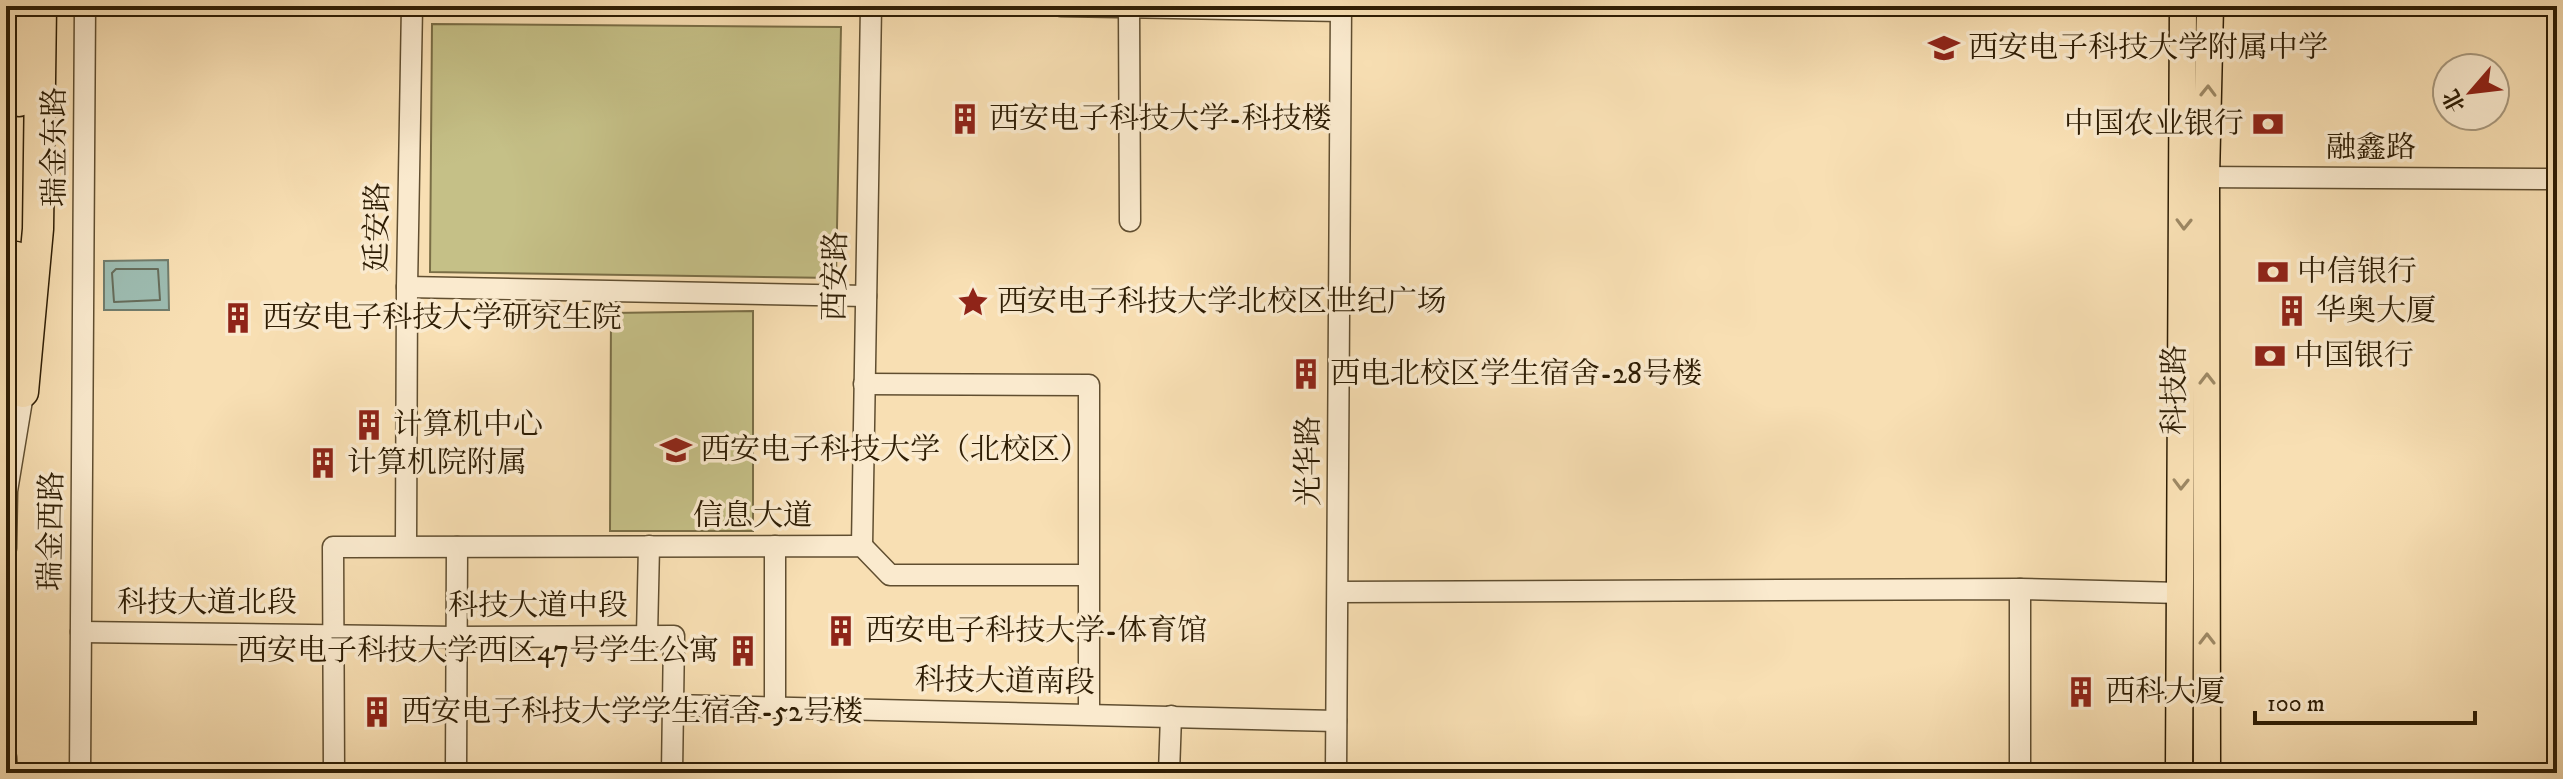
<svg xmlns="http://www.w3.org/2000/svg" width="2563" height="779" viewBox="0 0 2563 779" font-family="'IM FELL DW Pica','Noto Serif SC',serif">
  <style>
    .green { fill: #c5c087; stroke: #7a6e46; stroke-width: 2 }
    .water { fill: #9dbcb1; stroke: #717c6c; stroke-width: 2 }
    .lines { fill: none; stroke-linecap: round; stroke-linejoin: round }
    .shore { stroke: #666c5a; stroke-width: 2 }
    .minor-casing { stroke: #604e30; stroke-width: 23 }
    .major-casing { stroke: #2e1d04; stroke-width: 29 }
    .highway-casing { stroke: #2e1d04; stroke-width: 33 }
    .minor { stroke: #faeace; stroke-width: 20 }
    .major { stroke: #f8dfb3; stroke-width: 26 }
    .highway { stroke: #f8dfb3; stroke-width: 30 }
    .oneway { stroke: #9d8864 }
    .labels { text-anchor: middle; dominant-baseline: central; stroke-width: 7; stroke-linejoin: round; paint-order: stroke }
    .poi-label { font-size: 30px; fill: #2e1d04; stroke: #faeace; text-anchor: start }
    .street-label { font-size: 30px; fill: #2e1d04; stroke: #faeace }
  </style>
  <rect width="100%" height="100%" fill="#f8dfb3"/>
  <filter id="stains"><feTurbulence type="fractalNoise" baseFrequency=".0025" numOctaves="4"/><feColorMatrix values="0 0 0 0 .2 0 0 0 0 .09 0 0 0 0 .02 0 0 0 .5 -.17"/></filter>
  <radialGradient id="worn" r=".72"><stop offset=".6" stop-color="#630" stop-opacity="0"/><stop offset="1" stop-color="#630" stop-opacity=".3"/></radialGradient>
  <!-- green -->
  <g class="green">
    <polygon points="432,24 841,27 836,278 430,272"/>
    <polygon points="753,311 753,531 610,531 611,313"/>
  </g>
  <!-- water -->
  <polygon class="water" points="168,260 169,310 104,310 104,261"/>
  <g class="lines">
    <!-- shore -->
    <polygon class="shore" points="116,269 158,269 160,300 114,302 112,273"/>
    <defs>
      <g id="minor">
        <polyline points="1061,6 1341,11"/>
        <polyline points="1129,7 1130,221"/>
        <polyline points="2193,177 2557,179"/>
        <polyline points="407,287 866,296"/>
        <polyline points="864,384 1089,385 1089,714"/>
        <polyline points="406,546 407,287 412,6"/>
        <polyline points="775,546 775,706"/>
        <polyline points="862,546 871,6"/>
        <polyline points="6,548 7,491 25,382"/>
        <polyline points="2020,589 2020,773"/>
        <polyline points="1338,592 2020,589 2180,593"/>
        <polyline points="81,632 456,637 674,636 672,773"/>
        <polyline points="647,635 649,546"/>
        <polyline points="672,705 1336,721"/>
        <polyline points="6,757 7,773"/>
        <polyline points="80,773 85,6"/>
        <polyline points="334,773 333,547 862,546 890,575 1088,575"/>
        <polyline points="456,773 457,547"/>
        <polyline points="1169,773 1171,716"/>
        <polyline points="1336,773 1341,6"/>
      </g>
      <g id="major">
        <polyline points="2179,773 2183,6"/>
        <polyline points="2207,773 2206,177 2210,6"/>
      </g>
      <g id="highway">
        <polyline points="19,6 19,101"/>
        <polyline points="6,334 16,257"/>
        <polyline points="23,392 38,229 41,6"/>
      </g>
    </defs>
    <!-- minor casing -->
    <use href="#minor" class="minor-casing"/>
    <!-- major casing -->
    <use href="#major" class="major-casing"/>
    <!-- highway casing -->
    <use href="#highway" class="highway-casing"/>
    <!-- minor -->
    <use href="#minor" class="minor"/>
    <!-- major -->
    <use href="#major" class="major"/>
    <!-- highway -->
    <use href="#highway" class="highway"/>
  </g>
  <!-- one-way arrows -->
  <defs><path id="oneway-chevron" d="M-2-3.5L2.5 0L-2 3.5" fill="none" stroke-width="1.6" stroke-linecap="round" stroke-linejoin="round" transform="scale(2)"/></defs>
  <g class="oneway">
    <use href="#oneway-chevron" transform="translate(2208 91) rotate(-89)"/>
    <use href="#oneway-chevron" transform="translate(2184 224) rotate(91)"/>
    <use href="#oneway-chevron" transform="translate(2207 379) rotate(-90)"/>
    <use href="#oneway-chevron" transform="translate(2181 484) rotate(91)"/>
    <use href="#oneway-chevron" transform="translate(2207 639) rotate(-90)"/>
  </g>
  <!-- icons -->
  <defs>
    <symbol id="school-bare" viewBox="-9 -9 18 18"><path d="M0-5L7-2L0 1L-7-2ZM-4 1L0 2.5L4 1V4Q0 6-4 4Z" fill="#8f2418" stroke="#faeace" stroke-width="2.5" paint-order="stroke"/></symbol>
    <symbol id="building-bare" viewBox="-9 -9 18 18"><path d="M-4-6H4V6H1V3H-1V6H-4ZM-2.5-4.3h1.7v1.8h-1.7ZM.8-4.3h1.7v1.8H.8ZM-2.5-1h1.7V.8h-1.7ZM.8-1h1.7V.8H.8Z" fill="#8f2418" stroke="#faeace" stroke-width="2.5" paint-order="stroke"/></symbol>
    <symbol id="bank-bare" viewBox="-9 -9 18 18"><path d="M-6-4H6V4H-6ZM0-2.3a2.3 2.3 0 1 0 0 4.6a2.3 2.3 0 1 0 0-4.6Z" fill="#8f2418" stroke="#faeace" stroke-width="2.5" paint-order="stroke"/></symbol>
    <symbol id="sight-bare" viewBox="-9 -9 18 18"><path d="M0-6L1.8-2.2L6-1.7L2.9 1.2L3.7 5.4L0 3.3L-3.7 5.4L-2.9 1.2L-6-1.7L-1.8-2.2Z" fill="#8f2418" stroke="#faeace" stroke-width="2.5" paint-order="stroke"/></symbol>
    <symbol id="university-bare" viewBox="-9 -9 18 18"><path d="M0-5L7-2L0 1L-7-2ZM-4 1L0 2.5L4 1V4Q0 6-4 4Z" fill="#8f2418" stroke="#faeace" stroke-width="2.5" paint-order="stroke"/></symbol>
  </defs>
  <g fill-rule="evenodd">
    <use href="#school-bare" x="1922" y="26" width="44" height="44"/>
    <use href="#building-bare" x="943" y="97" width="44" height="44"/>
    <use href="#bank-bare" x="2246" y="102" width="44" height="44"/>
    <use href="#bank-bare" x="2251" y="250" width="44" height="44"/>
    <use href="#sight-bare" x="951" y="280" width="44" height="44"/>
    <use href="#building-bare" x="2270" y="289" width="44" height="44"/>
    <use href="#building-bare" x="216" y="296" width="44" height="44"/>
    <use href="#bank-bare" x="2248" y="334" width="44" height="44"/>
    <use href="#building-bare" x="1284" y="352" width="44" height="44"/>
    <use href="#building-bare" x="347" y="403" width="44" height="44"/>
    <use href="#university-bare" x="654" y="428" width="44" height="44"/>
    <use href="#building-bare" x="301" y="441" width="44" height="44"/>
    <use href="#building-bare" x="819" y="609" width="44" height="44"/>
    <use href="#building-bare" x="721" y="629" width="44" height="44"/>
    <use href="#building-bare" x="2059" y="670" width="44" height="44"/>
    <use href="#building-bare" x="355" y="690" width="44" height="44"/>
  </g>
  <g class="labels">
    <!-- poi labels -->
    <g class="poi-label">
      <text x="1968" y="48">西安电子科技大学附属中学</text>
      <text x="989" y="119">西安电子科技大学-科技楼</text>
      <text x="2244" y="124" text-anchor="end">中国农业银行</text>
      <text x="2297" y="272">中信银行</text>
      <text x="997" y="302">西安电子科技大学北校区世纪广场</text>
      <text x="2316" y="311">华奥大厦</text>
      <text x="262" y="318">西安电子科技大学研究生院</text>
      <text x="2294" y="356">中国银行</text>
      <text x="1330" y="374">西电北校区学生宿舍-28号楼</text>
      <text x="393" y="425">计算机中心</text>
      <text x="700" y="450">西安电子科技大学（北校区）</text>
      <text x="347" y="463">计算机院附属</text>
      <text x="865" y="631">西安电子科技大学-体育馆</text>
      <text x="719" y="651" text-anchor="end">西安电子科技大学西区47号学生公寓</text>
      <text x="2105" y="692">西科大厦</text>
      <text x="401" y="712">西安电子科技大学学生宿舍-52号楼</text>
    </g>
    <!-- street labels -->
    <g class="street-label">
      <text transform="translate(55 147) rotate(-90)">瑞金东路</text>
      <text x="2371" y="148">融鑫路</text>
      <text transform="translate(378 227) rotate(-89)">延安路</text>
      <text transform="translate(836 276) rotate(-89)">西安路</text>
      <text transform="translate(2175 390) rotate(-90)">科技路</text>
      <text transform="translate(1309 461) rotate(-90)">光华路</text>
      <text x="753" y="516">信息大道</text>
      <text transform="translate(52 531) rotate(-89)">瑞金西路</text>
      <text x="207" y="603">科技大道北段</text>
      <text x="538" y="606">科技大道中段</text>
      <text transform="translate(1005 682) rotate(1)">科技大道南段</text>
    </g>
  </g>
  <!-- margin -->
  <rect width="2563" height="779" fill="none" stroke="#f8dfb3" stroke-width="32"/>
  <rect x="8" y="8" width="2547" height="763" fill="none" stroke="#2e1d04" stroke-width="4"/>
  <rect x="16" y="16" width="2531" height="747" fill="none" stroke="#2e1d04" stroke-width="2"/>
  <!-- north arrow -->
  <g transform="translate(2471 92) rotate(242)"><circle r="38" fill="#faeace" stroke="#a8987d" stroke-width="2"/>
  <path d="M0-6L14 30L0 20L-14 30Z" fill="#8f2418"/>
  <text y="-12" font-size="22" font-weight="bold" text-anchor="middle" fill="#2e1d04">北</text>
  </g>
  <!-- scale -->
  <path d="M2255 711v12h220v-12" fill="none" stroke="#2e1d04" stroke-width="4"/>
  <text x="2267" y="711" font-size="24" fill="#2e1d04" stroke="#faeace" stroke-width="6" paint-order="stroke">100 m</text>
  <rect width="100%" height="100%" filter="url(#stains)"/>
  <rect width="100%" height="100%" fill="url(#worn)"/>
</svg>
